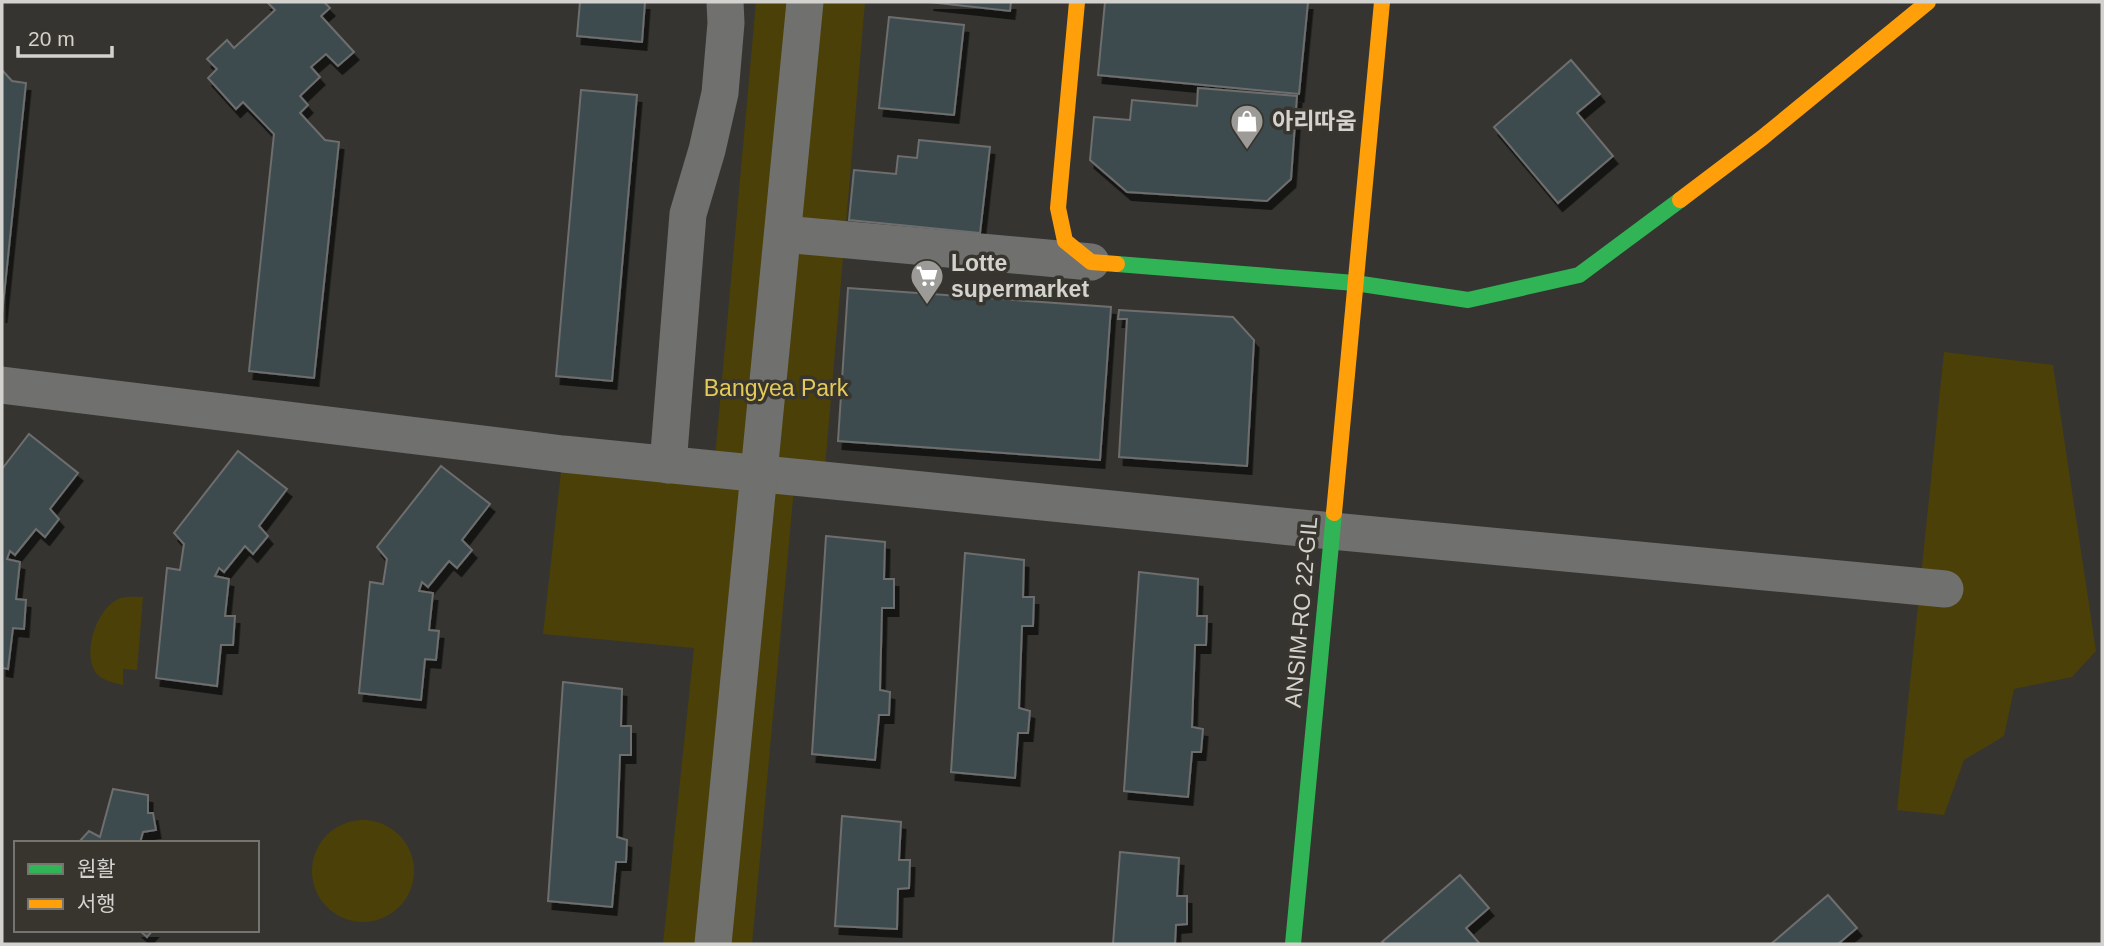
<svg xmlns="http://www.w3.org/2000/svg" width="2104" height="946" viewBox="0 0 2104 946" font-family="Arial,'Noto Sans KR',sans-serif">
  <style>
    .green { fill: #4b4108 }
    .building { fill: #3d4b4f; stroke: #6d6e6d; stroke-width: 2; filter: url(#shadow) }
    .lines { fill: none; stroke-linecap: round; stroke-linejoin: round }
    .street { stroke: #70706f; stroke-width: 37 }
    .fast { stroke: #30b455; stroke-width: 16 }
    .slow { stroke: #ff9f0a; stroke-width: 16 }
    .labels { text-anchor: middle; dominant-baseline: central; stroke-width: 7; stroke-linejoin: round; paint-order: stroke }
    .poi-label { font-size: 23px; font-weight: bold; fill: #d3d2ce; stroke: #37352e; text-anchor: start }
    .park-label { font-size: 23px; fill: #e3ca59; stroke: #37352e }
    .street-label { font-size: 23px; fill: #d3d2ce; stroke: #37352e }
  </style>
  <defs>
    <filter id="shadow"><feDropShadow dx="4.5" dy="8" stdDeviation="0" flood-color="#0009"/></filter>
  </defs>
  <rect width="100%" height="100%" fill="#353430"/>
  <!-- green -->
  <g class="green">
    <polygon points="756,2 865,2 824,479 795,477 752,944 663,944 694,648 543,634 563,454 714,469"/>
    <polygon points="1944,352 2053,365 2096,651 2072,677 2014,689 2004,736 1964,760 1944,815 1897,810"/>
    <path d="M143 597 137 670 123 669V685C115 683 104 681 98 675 80 655 97 606 121 598 127 596 137 597 143 597Z"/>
    <circle cx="363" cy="871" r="51"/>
  </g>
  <!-- building -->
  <g class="building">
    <polygon points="267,2 324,2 330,8 321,16 354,52 338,66 326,54 311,67 320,77 300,96 308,105 300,113 325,140 339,142 314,378 249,371 274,134 243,102 236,109 208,78 217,69 207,59 227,40 234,48 275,10"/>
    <polygon points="580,2 645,2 642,42 577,36"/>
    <polygon points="929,2 1011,2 1010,11"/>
    <polygon points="1105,2 1308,2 1299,94 1098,75"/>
    <polygon points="889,17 964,25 954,115 879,108"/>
    <polygon points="1571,60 1600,94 1577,113 1613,156 1558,203 1494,127"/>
    <polygon points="2,70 12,81 26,83 2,315"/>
    <polygon points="1198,88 1297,96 1291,179 1267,201 1127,192 1090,160 1094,117 1130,120 1132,100 1197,106"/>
    <polygon points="581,90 637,95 612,381 556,376"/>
    <polygon points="919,140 990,147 980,233 849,220 854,170 896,174 898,156 917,158"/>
    <polygon points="848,288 1111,307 1100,460 838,441"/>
    <polygon points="1119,310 1233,317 1254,340 1247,466 1119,457 1127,319 1118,319"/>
    <polygon points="29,434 78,473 50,509 59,519 45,537 36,529 15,555 10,551 7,559 20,562 16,599 26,600 24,629 13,628 8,669 2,668 2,469"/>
    <polygon points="238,451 287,489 259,526 268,536 253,554 245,546 224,572 219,568 215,576 229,579 225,616 235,616 233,645 221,645 217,686 156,678 167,568 180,570 184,544 174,533"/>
    <polygon points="441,466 490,504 462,540 472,550 457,568 449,561 428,587 422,582 419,591 433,593 429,630 439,631 436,660 425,659 421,700 359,693 370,582 383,584 387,559 377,547"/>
    <polygon points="826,536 885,542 884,579 894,579 894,608 882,608 880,690 890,692 889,715 879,715 875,760 812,754"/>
    <polygon points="965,553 1024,560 1023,597 1034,597 1033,626 1022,626 1019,708 1030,711 1028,733 1018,733 1015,778 951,772"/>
    <polygon points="1139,572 1198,579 1197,616 1207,616 1206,645 1195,645 1192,727 1203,729 1201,752 1192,752 1188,797 1124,791"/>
    <polygon points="563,682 622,689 621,726 631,726 631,755 620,755 617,837 627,840 626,862 616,862 612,907 548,901"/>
    <polygon points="113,789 148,795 148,813 153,813 156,830 143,832 140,843 78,843 89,831 100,837"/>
    <polygon points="842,816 901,822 899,860 910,860 909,888 898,889 897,929 835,926"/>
    <polygon points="1120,852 1179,858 1177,896 1187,896 1187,924 1176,925 1175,944 1113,944"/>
    <polygon points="1460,875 1489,908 1466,928 1480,944 1385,944 1382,942"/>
    <polygon points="1828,895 1857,928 1838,944 1771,944"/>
    <polygon points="139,930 153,930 147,937"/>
  </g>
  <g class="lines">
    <!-- street -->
    <g class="street">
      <polyline points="783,234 1091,262"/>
      <polyline points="2,385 563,454 1332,531 1945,589"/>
      <polyline points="668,465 688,214 707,150 720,93 726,23 725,2"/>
      <polyline points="713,944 805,2"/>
    </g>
    <!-- fast -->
    <g class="fast">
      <polyline points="1117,264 1355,283 1468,300 1579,275 1680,200"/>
      <polyline points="1293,944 1334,513"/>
    </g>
    <!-- slow -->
    <g class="slow">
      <polyline points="1077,2 1058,208 1065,241 1091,262 1117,264"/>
      <polyline points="1680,200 1762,138 1928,2"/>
      <polyline points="1334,513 1382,2"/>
    </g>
  </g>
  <!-- icons -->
  <defs>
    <symbol id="shop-pin" viewBox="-11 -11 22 30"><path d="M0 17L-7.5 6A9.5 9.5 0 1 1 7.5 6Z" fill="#9c9b97" stroke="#37352e"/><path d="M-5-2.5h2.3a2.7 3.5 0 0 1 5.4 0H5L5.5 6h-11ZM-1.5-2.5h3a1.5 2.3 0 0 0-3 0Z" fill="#fff"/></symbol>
    <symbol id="supermarket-pin" viewBox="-11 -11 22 30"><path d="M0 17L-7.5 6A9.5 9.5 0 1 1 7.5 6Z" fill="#9c9b97" stroke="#37352e"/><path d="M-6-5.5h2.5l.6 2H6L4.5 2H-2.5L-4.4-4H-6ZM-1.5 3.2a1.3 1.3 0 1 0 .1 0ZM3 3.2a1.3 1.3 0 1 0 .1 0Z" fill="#fff"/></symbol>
  </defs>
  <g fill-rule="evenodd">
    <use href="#shop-pin" x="1228" y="102" width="38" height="52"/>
    <use href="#supermarket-pin" x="908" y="257" width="38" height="52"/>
  </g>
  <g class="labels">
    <!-- poi labels -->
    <g class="poi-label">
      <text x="1272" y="121">아리따움</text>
      <text x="951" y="263">Lotte<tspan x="951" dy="26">supermarket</tspan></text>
    </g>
    <!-- park labels -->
    <g class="park-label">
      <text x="776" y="388">Bangyea Park</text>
    </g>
    <!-- street labels -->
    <g class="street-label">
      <text transform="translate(1301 612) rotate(-85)">ANSIM-RO 22-GIL</text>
    </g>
  </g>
  <!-- border -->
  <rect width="2104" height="946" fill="none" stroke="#d3d2ce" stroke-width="7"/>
  <!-- legend -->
  <rect x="14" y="841" width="245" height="91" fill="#37352e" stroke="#75746e" stroke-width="2"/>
  <rect x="28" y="864" width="35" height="10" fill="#30b455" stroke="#75746e" stroke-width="2"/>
  <text x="77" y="876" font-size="21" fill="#d3d2ce">원활</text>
  <rect x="28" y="899" width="35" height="10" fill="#ff9f0a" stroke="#75746e" stroke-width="2"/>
  <text x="77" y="911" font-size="21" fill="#d3d2ce">서행</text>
  <!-- scale -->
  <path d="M18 46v10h94v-10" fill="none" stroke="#d3d2ce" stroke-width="3.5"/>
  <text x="28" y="46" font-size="21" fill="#d3d2ce" stroke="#37352e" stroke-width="5" paint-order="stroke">20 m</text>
</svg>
